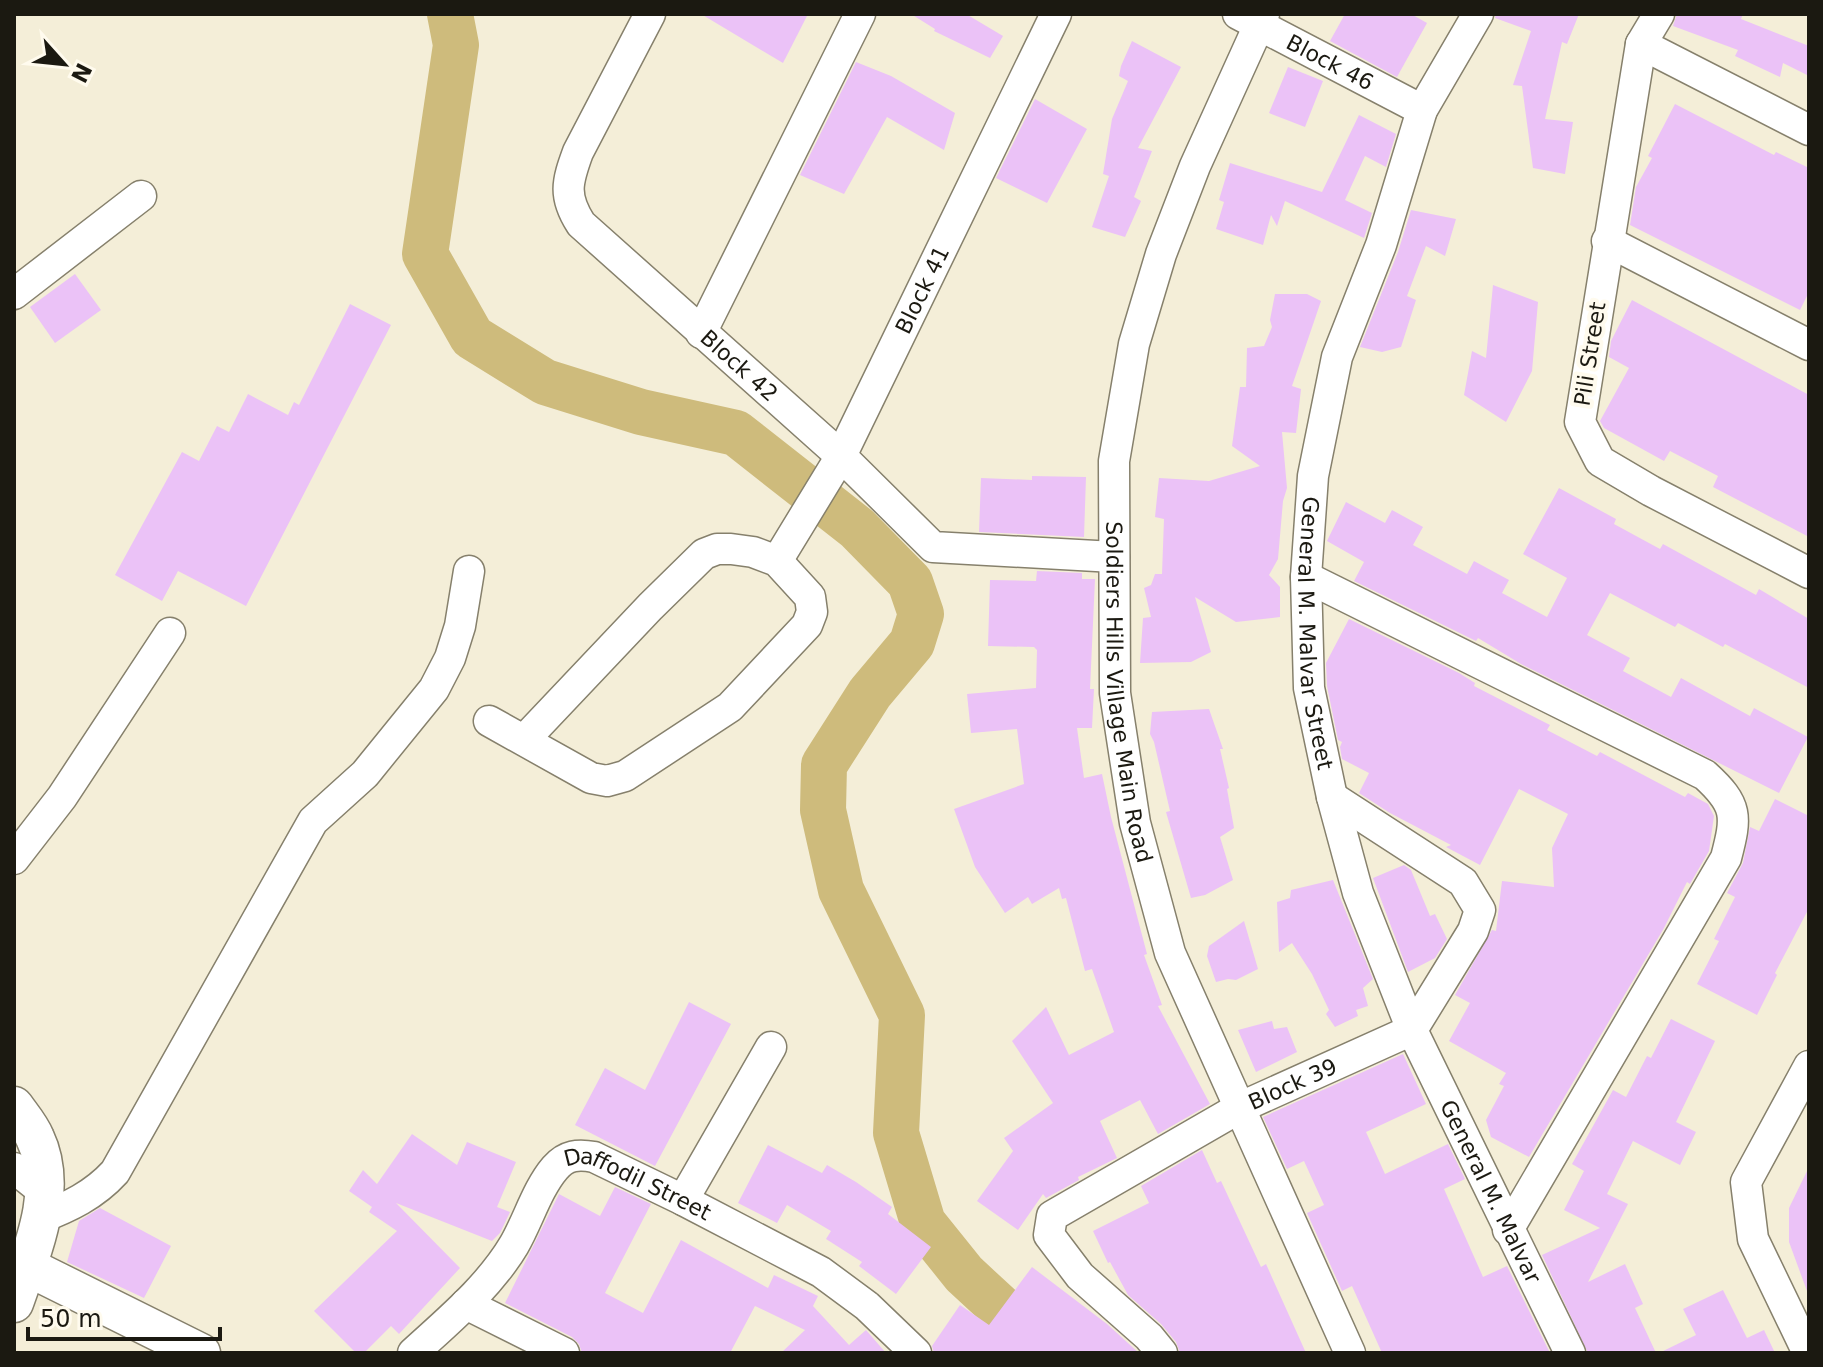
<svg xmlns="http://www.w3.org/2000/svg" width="1823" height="1367" viewBox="0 0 1823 1367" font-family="'DejaVu Sans',sans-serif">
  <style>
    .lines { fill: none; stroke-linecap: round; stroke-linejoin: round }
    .river { stroke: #cebb7c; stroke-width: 46 }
    .building { fill: #ebc2f7 }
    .minor-casing { stroke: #86806c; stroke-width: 33 }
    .tertiary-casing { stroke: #86806c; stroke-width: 41 }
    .minor { stroke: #fff; stroke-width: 30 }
    .tertiary { stroke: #fff; stroke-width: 38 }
    .labels { text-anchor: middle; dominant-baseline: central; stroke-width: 8; stroke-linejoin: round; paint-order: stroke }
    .street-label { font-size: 22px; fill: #1b1911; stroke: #fffbee }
  </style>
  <rect width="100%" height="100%" fill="#f4eed8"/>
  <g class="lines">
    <!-- river -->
    <polyline class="river" points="450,14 456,45 425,254 472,337 545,382 641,412 736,433 857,528 910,582 921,614 912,643 870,693 824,765 823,810 841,890 902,1015 896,1133 923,1223 964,1274 1017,1323 1042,1353"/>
  </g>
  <!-- building -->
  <g class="building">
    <polygon points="701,14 808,14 783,63"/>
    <polygon points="911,14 966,14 1003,36 990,58 934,31 935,29"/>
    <polygon points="1345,14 1411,14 1427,23 1397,77 1330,41"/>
    <polygon points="1496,14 1579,14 1567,44 1562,42 1545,119 1573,122 1565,174 1533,168 1522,86 1513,85 1531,31 1495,18"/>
    <polygon points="1677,14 1743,14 1741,19 1809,46 1809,76 1783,63 1780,77 1735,56 1738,50 1673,26"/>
    <polygon points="1132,41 1181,67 1138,148 1152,151 1134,197 1141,201 1125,237 1092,227 1109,176 1103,174 1112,119 1128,81 1119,76 1121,66"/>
    <polygon points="856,62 891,76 955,113 944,150 887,117 844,194 800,175"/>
    <polygon points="1288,67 1323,81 1305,127 1269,113"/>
    <polygon points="1035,99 1087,129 1047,203 996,178"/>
    <polygon points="1675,104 1774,155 1776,152 1809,168 1809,292 1800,310 1630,225 1636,187 1652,158 1648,156"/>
    <polygon points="1359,115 1396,134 1386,167 1365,156 1345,200 1372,213 1364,238 1285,201 1277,226 1271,215 1263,245 1216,229 1224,202 1219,200 1230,163 1322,192"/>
    <polygon points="1411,210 1456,219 1445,256 1426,246 1407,296 1416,300 1401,347 1382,352 1360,347 1398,252"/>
    <polygon points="75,274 101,310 55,343 30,307"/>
    <polygon points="1493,285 1538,302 1532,371 1506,422 1464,395 1472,351 1486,358"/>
    <polygon points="1275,294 1307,294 1321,301 1292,386 1301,389 1296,433 1282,432 1287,488 1283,501 1278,559 1269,575 1280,587 1280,617 1236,622 1195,597 1211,652 1191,662 1140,663 1143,618 1151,617 1144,588 1151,585 1155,574 1162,574 1164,519 1155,517 1159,478 1209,481 1260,466 1232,446 1240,387 1246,387 1247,348 1264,346 1272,327 1270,320"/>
    <polygon points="1632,300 1809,395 1809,537 1713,487 1718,476 1670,451 1664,461 1604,428 1600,421 1629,368 1609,357 1611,341"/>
    <polygon points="350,304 391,325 246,606 178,571 162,601 115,575 182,452 199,461 217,426 229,432 248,394 288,415 294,402 299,405"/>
    <polygon points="1032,476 1086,477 1084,537 979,532 981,478 1032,480"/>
    <polygon points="1559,488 1616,519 1614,524 1660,549 1663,544 1756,595 1759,589 1809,619 1809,688 1725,644 1723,647 1678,623 1675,627 1610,593 1587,635 1630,658 1623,671 1671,697 1681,678 1750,716 1754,708 1808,737 1779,793 1521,664 1478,638 1476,641 1354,581 1364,562 1327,541 1346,502 1385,523 1392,510 1423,527 1413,545 1467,574 1474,561 1509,580 1502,593 1547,617 1567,578 1523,554"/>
    <polygon points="1037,571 1082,573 1082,579 1095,579 1090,689 1094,689 1092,728 1077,728 1084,778 1102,774 1111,817 1147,954 1144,955 1162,1005 1158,1006 1210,1104 1158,1134 1140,1100 1100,1121 1117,1158 1078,1177 1079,1180 1046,1198 1043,1194 1018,1230 977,1201 1013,1151 1004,1138 1053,1103 1012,1041 1046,1007 1069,1055 1114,1032 1092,969 1085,971 1066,898 1062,899 1059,888 1032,904 1028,897 1005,913 975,867 954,809 1024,784 1017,729 971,733 967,694 1036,688 1037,650 1034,647 988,646 990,580 1036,581"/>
    <polygon points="1349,619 1459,673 1475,683 1474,686 1550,725 1547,730 1597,756 1600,752 1685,797 1688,793 1708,804 1714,816 1709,851 1690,884 1687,882 1664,928 1529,1157 1491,1137 1486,1120 1504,1086 1499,1084 1506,1073 1449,1041 1470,1003 1455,995 1492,930 1496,931 1502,881 1554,887 1552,848 1568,814 1519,789 1480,865 1446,847 1451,845 1390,813 1359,793 1369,773 1342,759 1340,747 1342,742 1338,740 1327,686 1326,663"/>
    <polygon points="1209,709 1223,749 1220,749 1229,788 1227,789 1234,828 1220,837 1233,880 1205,895 1191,898 1166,812 1170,811 1154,742 1150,734 1152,712"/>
    <polygon points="1775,799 1809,816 1809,908 1775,973 1777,975 1757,1015 1697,984 1719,941 1714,939 1735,897 1727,893 1743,863 1750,827 1759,831"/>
    <polygon points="1404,865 1411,870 1430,916 1435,914 1447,939 1435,958 1408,972 1373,878"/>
    <polygon points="1333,880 1373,979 1363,988 1368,1006 1356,1010 1358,1016 1335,1027 1326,1014 1329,1010 1312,974 1292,943 1279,952 1277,902 1290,898 1291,890"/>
    <polygon points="1244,921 1258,969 1236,980 1228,979 1216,982 1207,956 1209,946"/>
    <polygon points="689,1002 731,1024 655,1166 575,1125 605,1068 645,1090"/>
    <polygon points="1671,1019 1715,1041 1676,1122 1696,1132 1680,1165 1633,1141 1607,1194 1628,1204 1588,1282 1625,1264 1643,1304 1635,1308 1656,1353 1588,1353 1542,1255 1600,1228 1564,1210 1584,1171 1572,1164 1613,1090 1626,1097 1647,1056 1651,1058"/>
    <polygon points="1272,1021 1274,1029 1287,1027 1297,1052 1256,1072 1238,1030"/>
    <polygon points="1403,1054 1426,1104 1366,1132 1385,1174 1448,1144 1465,1179 1444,1189 1483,1277 1507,1266 1550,1353 1382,1353 1352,1286 1342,1291 1307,1213 1324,1205 1304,1161 1287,1169 1263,1117"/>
    <polygon points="412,1134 457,1165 467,1142 516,1162 497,1207 510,1212 500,1233 492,1241 396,1203 460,1268 399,1334 391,1326 364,1353 356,1353 314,1311 397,1231 369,1212 372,1207 349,1191 363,1170 377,1184"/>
    <polygon points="768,1145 822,1173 827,1165 856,1182 892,1207 888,1214 931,1247 896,1294 859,1266 862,1262 826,1239 831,1231 787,1205 777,1223 738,1203"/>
    <polygon points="1202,1150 1217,1183 1221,1181 1261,1267 1266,1264 1306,1353 1180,1353 1176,1342 1161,1324 1128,1295 1110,1262 1108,1263 1093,1231 1149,1203 1141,1186"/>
    <polygon points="1809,1167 1809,1290 1807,1291 1789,1242 1789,1208"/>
    <polygon points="615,1187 651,1204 605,1293 643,1313 681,1240 768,1288 774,1275 818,1296 813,1306 849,1345 866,1330 886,1353 781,1353 805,1330 755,1306 730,1353 582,1353 579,1344 572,1337 505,1303 559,1194 600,1216"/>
    <polygon points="100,1208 171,1246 144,1298 67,1262 79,1221"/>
    <polygon points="1032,1267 1107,1324 1139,1353 934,1353 932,1346 960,1305 989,1325"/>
    <polygon points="1723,1290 1747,1338 1764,1330 1775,1353 1659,1353 1696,1335 1683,1309"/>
  </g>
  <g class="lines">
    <defs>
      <g id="minor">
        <path id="s1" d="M650 14 578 152C567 182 563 196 581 224L841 456 933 547 1114 557"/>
        <path id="s2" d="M1238 14 1422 110"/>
        <path id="s3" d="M1264 14 1195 166 1161 254 1134 344 1114 461 1115 693 1135 823 1170 953 1350 1353"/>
        <path id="s4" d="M1478 14 1422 110 1381 245 1337 357 1313 476 1306 577 1309 688 1332 797 1358 893 1412 1030 1570 1353"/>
        <polyline points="1659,14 1641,44 1580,422 1600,461 1651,491 1809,573"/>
        <polyline points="1641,44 1809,130"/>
        <polyline points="1607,241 1809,345"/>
        <polyline points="14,294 141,196"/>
        <polyline points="701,333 860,14"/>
        <path id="s5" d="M777 561 841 456 1056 14"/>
        <path d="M1306 577 1705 775C1738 805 1737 816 1726 858L1508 1230"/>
        <polyline points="489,721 591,778 607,781 625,776 730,707 807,625 812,612 810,597 777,561 753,552 731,549 717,549 704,554 650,607 525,739"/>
        <polyline points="14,859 62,797 170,633"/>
        <polyline points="14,1168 44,1192"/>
        <polyline points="683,1200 771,1047"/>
        <path d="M40 1218C69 1207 94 1195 115 1172L313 821 365 774 434 689 450 658 460 626 469 571"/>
        <polyline points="466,1304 564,1353"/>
        <path id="s6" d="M413 1353C449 1320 489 1287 514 1245 528 1221 537 1189 555 1168 566 1155 578 1154 594 1157L683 1200 821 1272 867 1306 916 1353"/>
        <path id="s7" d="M1162 1353 1149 1337 1080 1276 1049 1235 1052 1216 1241 1107 1412 1030 1473 931 1480 910 1463 882 1332 797"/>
        <polyline points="1808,1353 1753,1239 1746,1182 1809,1066"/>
      </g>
      <g id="tertiary">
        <path d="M14 1106C21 1116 30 1126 35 1138 60 1190 31 1253 14 1303"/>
        <polyline points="26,1266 201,1353"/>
      </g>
    </defs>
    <!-- minor casing -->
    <use href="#minor" class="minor-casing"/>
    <!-- tertiary casing -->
    <use href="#tertiary" class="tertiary-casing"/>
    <!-- minor -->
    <use href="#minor" class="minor"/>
    <!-- tertiary -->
    <use href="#tertiary" class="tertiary"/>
  </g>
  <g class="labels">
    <!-- street labels -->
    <g class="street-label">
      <text stroke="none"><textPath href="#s2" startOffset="104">Block 46</textPath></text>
      <text stroke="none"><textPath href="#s5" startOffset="308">Block 41</textPath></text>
      <text transform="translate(1590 354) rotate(-81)">Pili Street</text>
      <text stroke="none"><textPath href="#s1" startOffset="444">Block 42</textPath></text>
      <text stroke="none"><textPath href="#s4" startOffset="652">General M. Malvar Street</textPath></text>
      <text stroke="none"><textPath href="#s3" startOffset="706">Soldiers Hills Village Main Road</textPath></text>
      <text stroke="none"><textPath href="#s7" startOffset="458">Block 39</textPath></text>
      <text stroke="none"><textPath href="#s4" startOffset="1244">General M. Malvar</textPath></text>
      <text stroke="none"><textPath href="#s6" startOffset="328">Daffodil Street</textPath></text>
    </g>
  </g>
  <!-- border -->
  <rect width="1823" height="1367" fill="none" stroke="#1b1911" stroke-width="32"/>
  <!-- north arrow -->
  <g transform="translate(64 64) rotate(117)" stroke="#fffbee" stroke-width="6" paint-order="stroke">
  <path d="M0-6L14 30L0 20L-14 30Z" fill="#1b1911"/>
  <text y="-12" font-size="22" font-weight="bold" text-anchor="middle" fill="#1b1911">N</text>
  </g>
  <!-- scale -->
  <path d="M28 1327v12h192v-12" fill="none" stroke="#1b1911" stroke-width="4"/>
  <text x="40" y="1327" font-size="24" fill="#1b1911" stroke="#fffbee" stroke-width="6" paint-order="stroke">50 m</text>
</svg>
